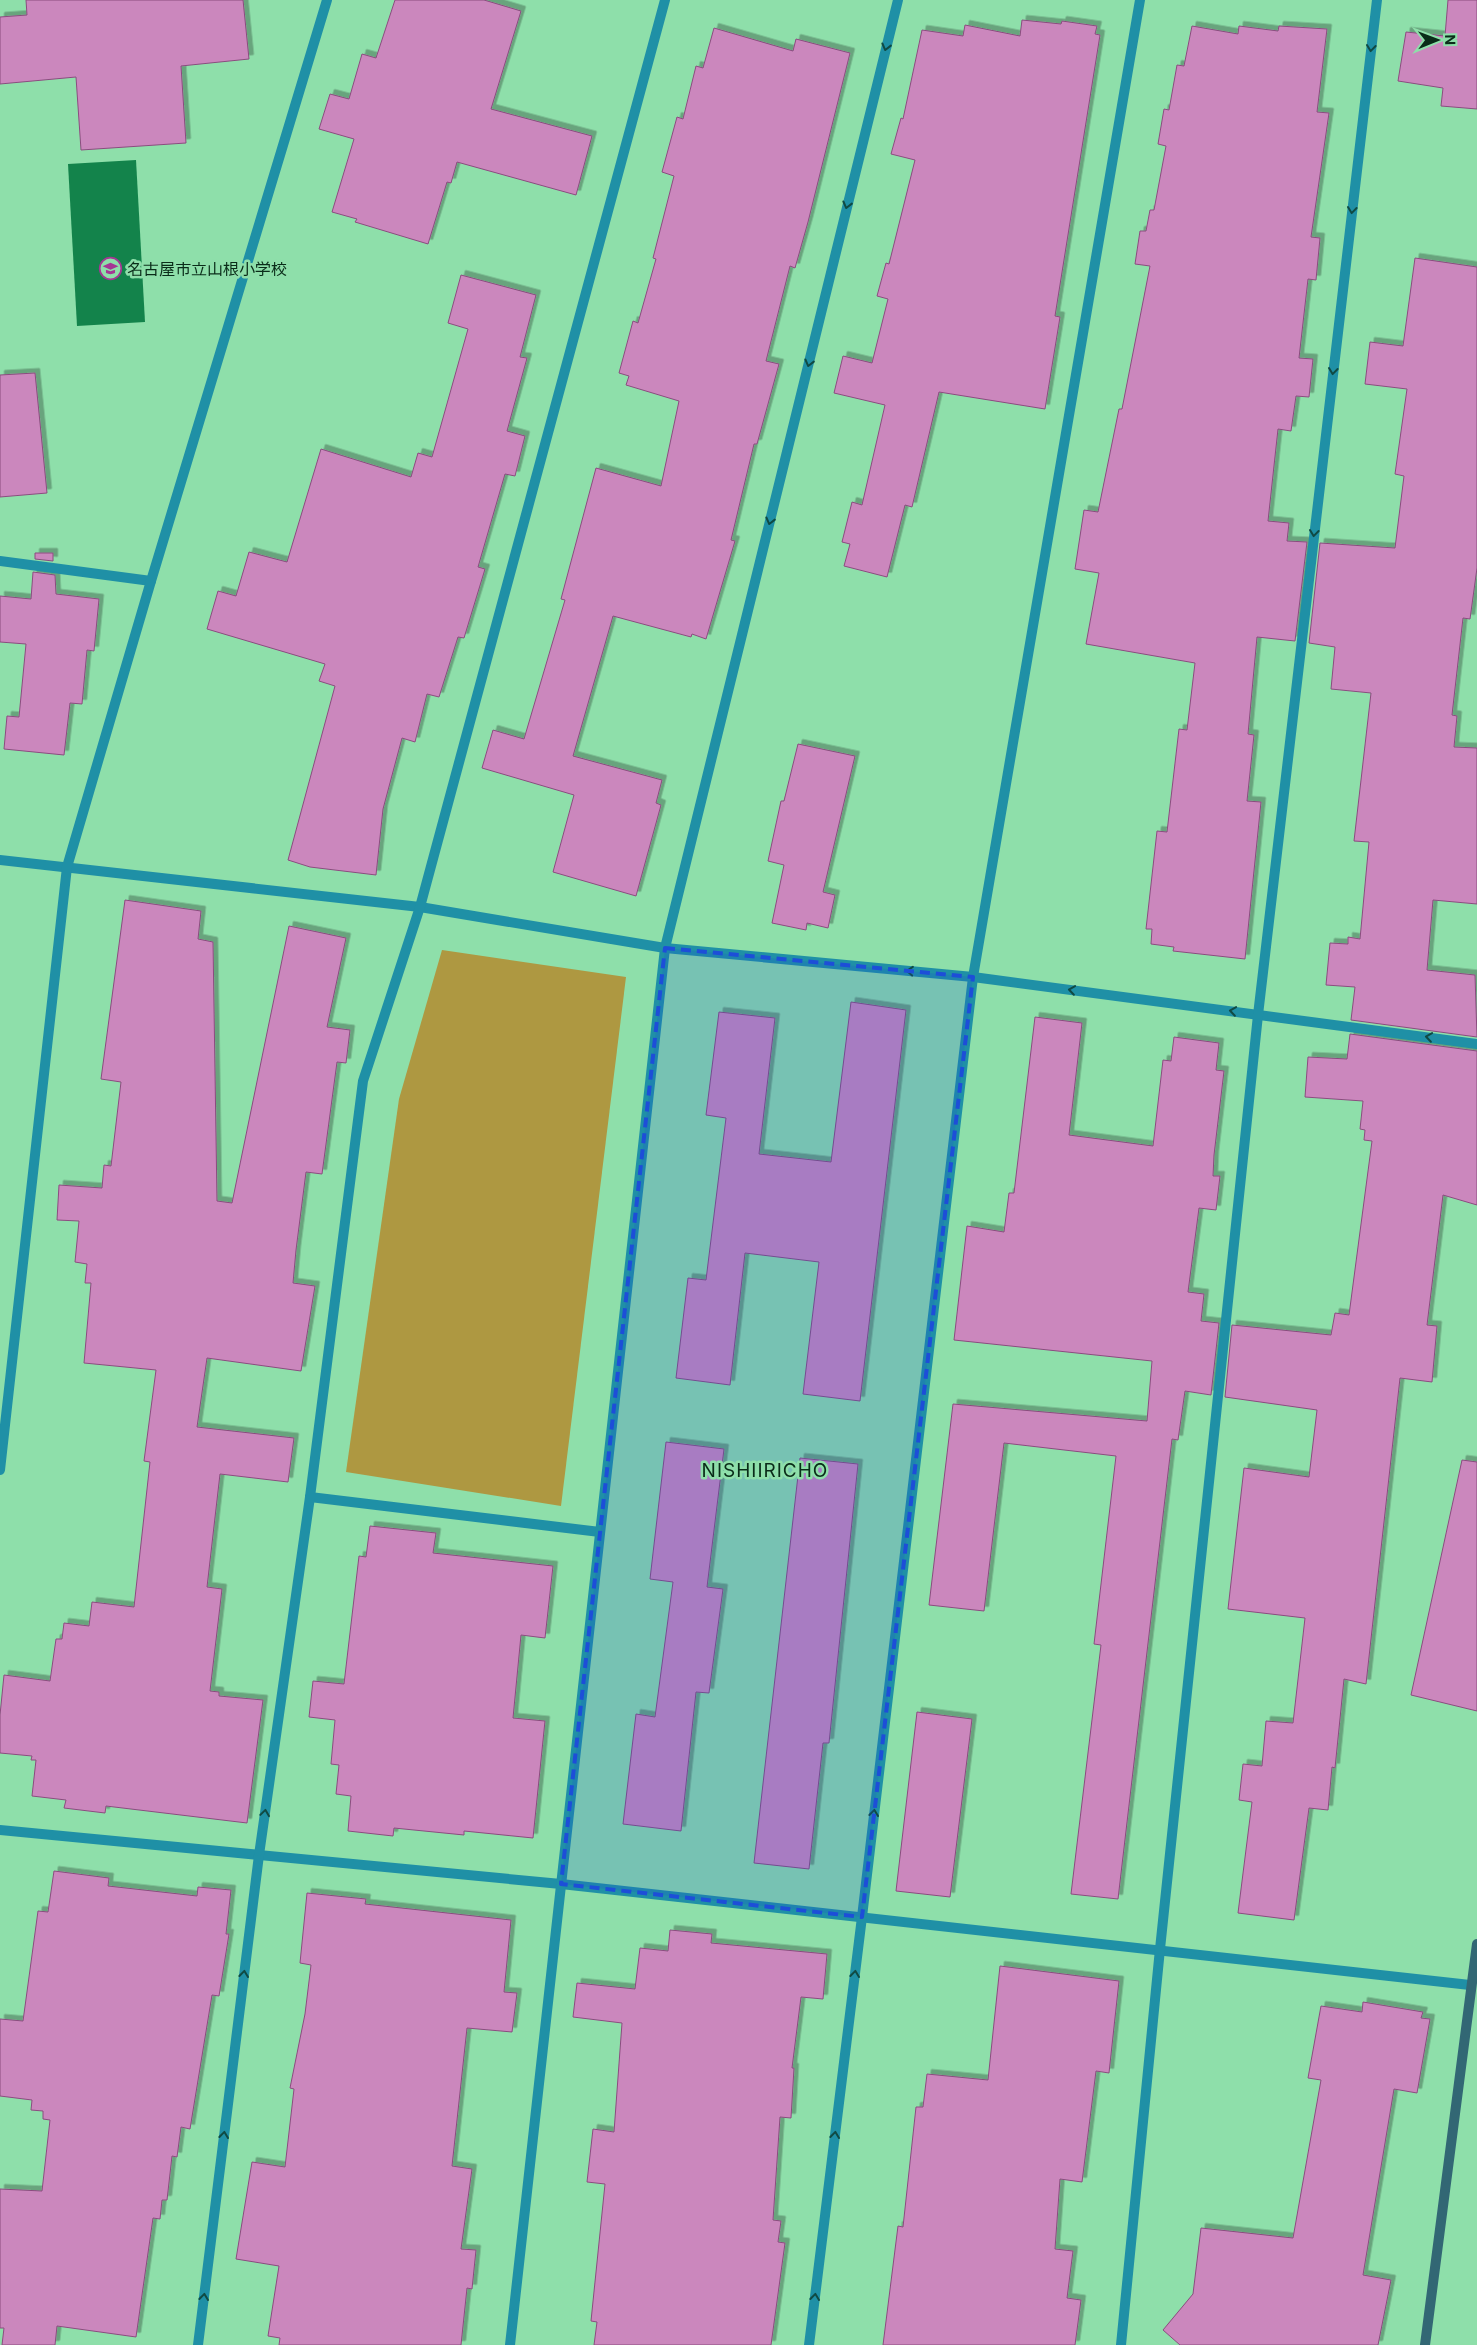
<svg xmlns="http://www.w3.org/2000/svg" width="1477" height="2345" viewBox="0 0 1477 2345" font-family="Inter,'Noto Sans JP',sans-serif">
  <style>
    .green { fill: #ae9841 }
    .water { fill: #13834b }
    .building { fill: #cb87bd; stroke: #8b4c7f; filter: url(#shadow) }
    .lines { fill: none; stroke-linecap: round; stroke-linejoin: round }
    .street { stroke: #1f90a6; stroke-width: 10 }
    .secondary { stroke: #326774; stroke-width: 10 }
    .oneway { stroke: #104a43 }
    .marked { fill: #1d4ed8; fill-opacity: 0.2; stroke: #1d4ed8; stroke-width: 4; stroke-dasharray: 10 6; stroke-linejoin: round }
    .labels { text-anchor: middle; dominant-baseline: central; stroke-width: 5; stroke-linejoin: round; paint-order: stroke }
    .poi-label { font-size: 16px; fill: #0a2c19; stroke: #8edfaa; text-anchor: start }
    .quarter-label { font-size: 19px; letter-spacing: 1px; fill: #0a2c19; stroke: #8edfaa }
  </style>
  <defs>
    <filter id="shadow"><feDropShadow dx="4.5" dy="-4.5" stdDeviation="0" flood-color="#0004"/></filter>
  </defs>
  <rect width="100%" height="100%" fill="#8edfaa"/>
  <!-- green -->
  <polygon class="green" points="442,950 626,977 561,1506 346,1472 399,1099"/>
  <!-- water -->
  <polygon class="water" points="136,160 145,322 77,326 68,164"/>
  <!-- building -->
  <g class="building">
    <polygon points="26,0 243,0 249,59 181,66 186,143 81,150 76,77 0,84 0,17 27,15"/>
    <polygon points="395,0 484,0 521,11 491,109 592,136 576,195 457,162 451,183 447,182 428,244 355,222 357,219 332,212 354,139 319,129 330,94 349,99 362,54 376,58"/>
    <polygon points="1448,0 1477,0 1477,109 1441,106 1443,88 1398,81 1406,32 1445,36"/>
    <polygon points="1022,20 1061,24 1062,21 1097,26 1095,34 1100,35 1055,316 1060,317 1045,409 939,392 912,507 905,505 887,577 844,566 850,544 842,542 852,502 862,505 885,405 834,393 843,356 872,363 888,299 877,296 886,263 889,264 915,160 891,154 901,118 903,119 922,30 963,36 965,25 1020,36"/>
    <polygon points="1192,26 1238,34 1239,26 1278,31 1279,26 1327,29 1317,112 1329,113 1311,237 1320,238 1316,280 1308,279 1299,358 1313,359 1309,397 1296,396 1291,431 1278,429 1268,521 1289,523 1287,541 1307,542 1295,641 1257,637 1248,734 1254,735 1247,801 1261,802 1245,959 1173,951 1174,947 1151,944 1152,929 1146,929 1157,831 1167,832 1179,729 1187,730 1195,663 1086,644 1099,573 1075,569 1084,510 1098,512 1119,409 1122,409 1150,266 1135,264 1140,231 1146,231 1150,210 1154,210 1166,146 1158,144 1164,109 1169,110 1177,65 1184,66"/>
    <polygon points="714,28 793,51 796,39 850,53 808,222 795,268 790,266 766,361 779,364 757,444 754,444 731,540 735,541 706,639 692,634 691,637 613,616 573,756 662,780 656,803 661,805 636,896 553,872 574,795 482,768 493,730 524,739 565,600 561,599 596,468 661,486 679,401 626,385 629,376 619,373 633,321 638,323 656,259 653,258 674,176 662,172 677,117 683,119 696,66 703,68"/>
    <polygon points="1415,258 1477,267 1477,568 1470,619 1463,618 1452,715 1457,716 1454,747 1477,748 1477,904 1433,900 1427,970 1475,975 1477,1037 1351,1020 1355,987 1326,985 1330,943 1348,944 1348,937 1360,939 1369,842 1354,841 1371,693 1331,689 1335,647 1309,643 1320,543 1395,548 1404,476 1395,474 1407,389 1365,384 1370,342 1403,346"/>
    <polygon points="461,275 536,295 520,357 527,358 507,431 525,436 515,476 505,474 478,567 485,569 464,638 458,637 439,697 427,694 415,742 402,738 383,809 376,875 310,867 288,860 335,686 319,681 325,664 207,629 218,591 236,596 249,552 287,562 321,449 411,477 418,453 432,457 468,329 448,323"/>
    <polygon points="35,373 47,493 0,497 0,375"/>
    <polygon points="35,553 53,553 53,561 35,559"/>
    <polygon points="33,572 55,575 56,594 99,599 94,651 87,650 82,704 70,703 64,755 4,749 7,716 19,717 26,644 0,642 0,596 31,599"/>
    <polygon points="798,744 855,756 823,892 835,895 828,928 807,923 806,930 772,923 784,865 768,861 781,801 784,801"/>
    <polygon points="125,900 201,911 198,939 213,942 217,1201 232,1203 289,926 346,938 327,1027 350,1030 346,1063 337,1062 322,1174 306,1172 296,1250 293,1283 315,1286 301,1371 207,1358 197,1427 294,1438 288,1482 220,1474 207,1587 222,1589 210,1691 219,1692 219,1696 263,1700 247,1823 106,1806 105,1813 64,1808 66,1800 32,1796 36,1760 31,1760 32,1756 0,1753 0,1715 4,1675 50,1681 56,1639 62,1639 64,1623 89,1626 92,1602 134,1607 150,1462 144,1461 156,1370 84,1363 91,1283 85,1283 87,1264 75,1262 79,1221 57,1220 59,1185 102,1188 104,1165 111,1166 121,1082 101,1079"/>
    <polygon points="851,1002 906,1010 860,1401 803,1394 819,1262 745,1253 730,1385 676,1378 688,1278 706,1280 726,1118 706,1115 719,1012 775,1018 759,1154 831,1162"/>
    <polygon points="1035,1017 1082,1023 1069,1135 1153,1146 1163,1060 1171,1061 1174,1037 1219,1043 1216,1070 1224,1071 1214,1155 1213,1176 1220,1176 1216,1210 1199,1208 1188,1292 1204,1294 1201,1321 1219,1323 1211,1395 1185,1391 1178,1440 1172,1439 1118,1899 1071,1894 1101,1645 1094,1644 1116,1456 1004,1443 984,1611 929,1605 953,1404 1147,1421 1152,1361 954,1340 967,1226 1004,1232 1009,1193 1014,1193"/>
    <polygon points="1350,1034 1477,1051 1477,1205 1443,1195 1427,1325 1437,1326 1432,1382 1400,1378 1366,1684 1344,1679 1335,1768 1332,1767 1328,1810 1309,1808 1294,1920 1238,1913 1252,1802 1239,1800 1243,1764 1262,1766 1266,1721 1293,1723 1305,1618 1228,1609 1244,1468 1309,1477 1317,1410 1225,1397 1232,1325 1331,1335 1335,1313 1349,1315 1372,1141 1364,1140 1365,1130 1360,1129 1363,1101 1305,1097 1308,1057 1347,1059"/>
    <polygon points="666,1442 724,1449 707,1587 723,1589 709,1693 696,1692 681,1831 623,1824 636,1714 655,1717 673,1582 650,1579"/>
    <polygon points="800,1458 858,1464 829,1743 823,1743 809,1869 754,1863"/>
    <polygon points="1462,1460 1477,1462 1477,1711 1411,1695"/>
    <polygon points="370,1526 436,1533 433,1553 553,1566 545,1638 521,1635 513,1718 545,1721 533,1838 464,1831 464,1835 394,1828 393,1836 348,1831 351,1796 336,1794 339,1765 331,1764 335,1720 309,1717 313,1681 344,1684 359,1556 366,1557"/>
    <polygon points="917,1712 972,1719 950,1897 896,1891"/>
    <polygon points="54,1871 109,1878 108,1886 197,1896 198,1887 231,1890 226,1934 229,1934 219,1996 212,1995 190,2129 181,2127 177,2157 172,2156 167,2200 162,2200 160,2219 153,2218 136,2337 57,2326 55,2345 2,2345 4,2328 0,2328 0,2189 42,2191 50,2120 43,2119 43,2111 31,2110 32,2100 0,2096 0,2019 23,2021 38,1911 48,1912"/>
    <polygon points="307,1893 366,1899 365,1904 511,1920 504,1992 517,1993 512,2032 467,2028 452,2166 472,2169 461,2249 476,2250 472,2289 467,2288 461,2345 279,2345 280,2338 268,2336 279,2266 236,2259 252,2162 285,2167 294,2089 290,2088 305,2014 311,1965 300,1963"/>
    <polygon points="670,1930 712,1934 711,1943 827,1954 823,1999 801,1997 792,2068 794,2068 791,2118 780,2117 773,2220 781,2221 778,2242 785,2243 771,2345 594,2345 597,2322 591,2321 605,2184 587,2182 593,2129 614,2132 622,2023 573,2017 577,1983 635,1989 640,1948 668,1951"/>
    <polygon points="1000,1966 1119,1981 1109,2073 1096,2071 1082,2182 1060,2179 1055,2249 1073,2251 1067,2298 1081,2300 1075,2345 883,2345 898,2226 903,2227 916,2107 923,2107 927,2074 988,2080"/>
    <polygon points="1363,2002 1423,2012 1421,2018 1430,2019 1417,2093 1394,2089 1363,2275 1391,2280 1378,2345 1180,2345 1163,2330 1193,2294 1201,2228 1293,2238 1321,2080 1308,2078 1321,2006 1362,2012"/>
  </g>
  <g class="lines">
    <!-- street -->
    <g class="street">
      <polyline points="0,561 151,581"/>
      <polyline points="0,860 420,907 665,948 973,977 1477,1044"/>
      <polyline points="0,1470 67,867 151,581 327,0"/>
      <polyline points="310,1497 600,1532"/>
      <polyline points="0,1830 561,1884 1470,1985"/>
      <polyline points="198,2345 259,1855 310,1497 363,1081 420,907 665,0"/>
      <polyline points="510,2345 665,948 898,0"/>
      <polyline points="809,2345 862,1917 973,977 1140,0"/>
      <polyline points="1121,2345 1160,1949 1258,1015 1377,0"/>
    </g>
    <!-- secondary -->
    <polyline class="secondary" points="1425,2345 1477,1944"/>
  </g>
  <!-- one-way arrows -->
  <defs><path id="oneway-chevron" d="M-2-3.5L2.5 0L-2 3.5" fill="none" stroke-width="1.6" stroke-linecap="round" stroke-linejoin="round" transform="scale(1.25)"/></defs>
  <g class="oneway">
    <use href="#oneway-chevron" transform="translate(886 47) rotate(104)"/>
    <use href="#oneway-chevron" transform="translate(1371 48) rotate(97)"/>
    <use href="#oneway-chevron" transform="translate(847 205) rotate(104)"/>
    <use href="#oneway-chevron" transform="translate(1352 210) rotate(97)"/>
    <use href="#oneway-chevron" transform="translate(809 363) rotate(104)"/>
    <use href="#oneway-chevron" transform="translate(1333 371) rotate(97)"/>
    <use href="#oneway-chevron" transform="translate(770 521) rotate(104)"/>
    <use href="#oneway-chevron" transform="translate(1314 533) rotate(97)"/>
    <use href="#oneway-chevron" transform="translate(910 971) rotate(-175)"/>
    <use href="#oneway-chevron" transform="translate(1072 990) rotate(-172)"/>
    <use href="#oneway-chevron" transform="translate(1233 1011) rotate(-172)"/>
    <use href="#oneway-chevron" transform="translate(1429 1037) rotate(-172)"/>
    <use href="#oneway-chevron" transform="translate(265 1813) rotate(-82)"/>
    <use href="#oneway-chevron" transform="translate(874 1813) rotate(-83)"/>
    <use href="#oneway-chevron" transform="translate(244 1974) rotate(-83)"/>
    <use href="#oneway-chevron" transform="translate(855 1974) rotate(-83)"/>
    <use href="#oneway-chevron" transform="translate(224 2135) rotate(-83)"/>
    <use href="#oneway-chevron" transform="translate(835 2135) rotate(-83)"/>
    <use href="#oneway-chevron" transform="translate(204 2297) rotate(-83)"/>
    <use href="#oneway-chevron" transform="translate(815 2297) rotate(-83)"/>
  </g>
  <!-- marked area -->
  <path class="marked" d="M665 948 973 977 862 1917 561 1884Z"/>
  <!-- icons -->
  <defs>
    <symbol id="school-ring" viewBox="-11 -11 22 22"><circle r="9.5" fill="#8edfaa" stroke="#a53694" stroke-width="1.5"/><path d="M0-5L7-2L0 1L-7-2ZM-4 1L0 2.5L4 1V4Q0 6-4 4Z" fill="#a53694"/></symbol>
  </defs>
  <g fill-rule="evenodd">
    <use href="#school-ring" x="98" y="256" width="25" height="25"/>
  </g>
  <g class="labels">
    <!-- poi labels -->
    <g class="poi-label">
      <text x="127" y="269">名古屋市立山根小学校</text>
    </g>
    <!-- quarter labels -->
    <g class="quarter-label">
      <text x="765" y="1470">NISHIIRICHO</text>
    </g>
  </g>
  <!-- north arrow -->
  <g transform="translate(1437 40) rotate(89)" stroke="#8edfaa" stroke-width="4" paint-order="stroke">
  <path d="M0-4L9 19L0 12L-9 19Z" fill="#0a2c19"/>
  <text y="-8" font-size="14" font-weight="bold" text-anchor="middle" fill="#0a2c19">N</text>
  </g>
</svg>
